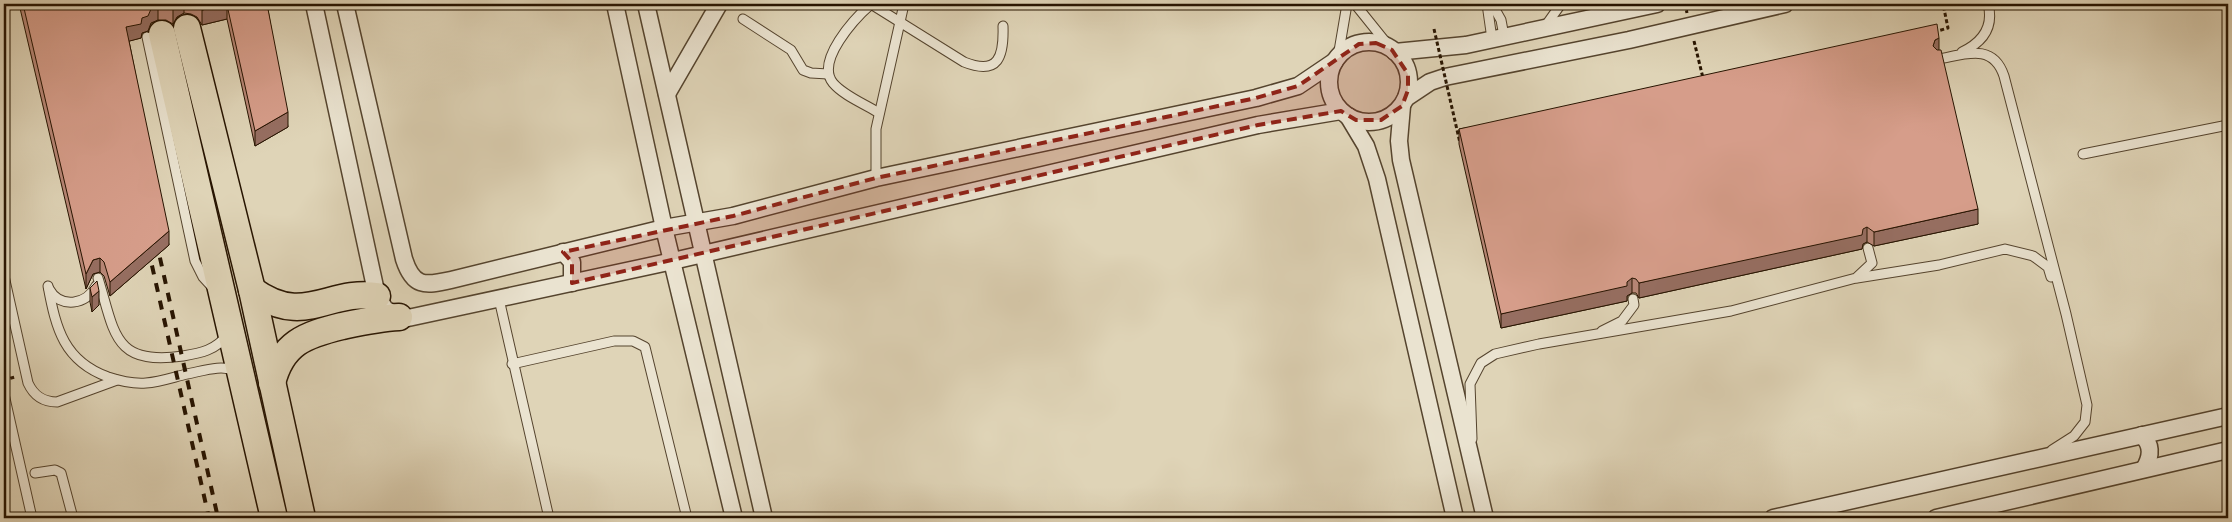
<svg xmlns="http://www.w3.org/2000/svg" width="2232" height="522" viewBox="0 0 2232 522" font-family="'EB Garamond',serif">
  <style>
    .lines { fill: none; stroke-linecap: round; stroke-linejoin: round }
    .service-casing { stroke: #55442e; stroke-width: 11 }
    .minor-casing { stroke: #55442e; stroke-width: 19 }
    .primary-casing { stroke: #271401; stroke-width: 29 }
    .path { stroke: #271401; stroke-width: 3; stroke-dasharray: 4 2.5; stroke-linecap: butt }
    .service { stroke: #eae3d0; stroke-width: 9 }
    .minor { stroke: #eae3d0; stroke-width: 16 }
    .primary { stroke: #dfd4b7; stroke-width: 26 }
    .rail { stroke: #271401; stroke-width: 4; stroke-dasharray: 9 9; stroke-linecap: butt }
    .path-bridge { stroke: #271401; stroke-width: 3; stroke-dasharray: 4 2.5; stroke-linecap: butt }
    .wall { fill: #b88777; stroke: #271401 }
    .shaded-wall { fill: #966e61; stroke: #271401 }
    .building { fill: #d69d8a; stroke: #271401 }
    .marked { fill: #8f2418; fill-opacity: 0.2; stroke: #8f2418; stroke-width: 4; stroke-dasharray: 10 6; stroke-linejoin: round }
  </style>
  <rect width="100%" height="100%" fill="#dfd4b7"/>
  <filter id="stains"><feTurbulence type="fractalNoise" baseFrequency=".004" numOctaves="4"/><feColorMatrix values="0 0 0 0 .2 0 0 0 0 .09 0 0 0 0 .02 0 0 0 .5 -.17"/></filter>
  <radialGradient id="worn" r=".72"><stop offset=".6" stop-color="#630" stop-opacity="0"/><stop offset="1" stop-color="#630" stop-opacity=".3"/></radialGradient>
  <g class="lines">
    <defs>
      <g id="service">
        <path d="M871 4 964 62C999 76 1004 56 1003 26"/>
        <path d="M871 4C855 18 815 61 833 83 844 96 865 104 879 113"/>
        <polyline points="1355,4 1392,50"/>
        <polyline points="1487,4 1492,39"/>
        <polyline points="1492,4 1501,20 1504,36"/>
        <polyline points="743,19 791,50 803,70 811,73 828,74"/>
        <polyline points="1544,28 1561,4"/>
        <polyline points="147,37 195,261 203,277 213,288"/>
        <path d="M1962 52C1983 42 1994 27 1988 4"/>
        <polyline points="1338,57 1347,4"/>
        <path d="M1939 59C1966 54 1993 43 2004 76L2066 314 2087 405 2085 422 2074 436 2052 450"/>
        <polyline points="2083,154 2228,125"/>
        <polyline points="876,178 876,129 904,4"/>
        <path d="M4 276 28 383C34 396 43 402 57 402L117 380"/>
        <path d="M98 278C115 333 113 366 183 356 201 353 216 350 227 335"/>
        <polyline points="1857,278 1939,265 2005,249 2033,256 2048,267 2051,277"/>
        <path d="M48 286C56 329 64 361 108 377 120 381 133 384 146 383 160 382 174 377 187 374 203 371 221 364 236 371"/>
        <path d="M49 289C60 309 87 305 96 286"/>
        <polyline points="499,299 549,518"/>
        <polyline points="1602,331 1622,321 1634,305 1633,299"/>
        <polyline points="512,364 614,341 633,341 645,347 687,518"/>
        <polyline points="4,394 32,518"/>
        <polyline points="1472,439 1470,384 1481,363 1495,354 1539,344 1731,311 1856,278 1872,263 1868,248"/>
        <polyline points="35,473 55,470 61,473 73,518"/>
      </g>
      <g id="minor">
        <polyline points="314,4 377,296 385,309 399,317 408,318 673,261 1258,125 1341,111"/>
        <path d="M345 4 404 259C413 287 424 286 451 280L664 228 733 216 876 178 1256 98 1298 86 1335 61"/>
        <polyline points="615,4 664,228 734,518"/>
        <polyline points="646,4 764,518"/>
        <circle cx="1369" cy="82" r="40"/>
        <polyline points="1395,52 1466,45 1657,4"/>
        <polyline points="667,94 719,4"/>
        <polyline points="1406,98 1430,82 1445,77 1629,40 1785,4"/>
        <polyline points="1402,106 1399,141 1401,160 1485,518"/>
        <polyline points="1348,116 1366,146 1377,179 1455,518"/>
        <polyline points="563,252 572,262 572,283"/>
        <path d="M2142 435C2153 446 2151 457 2144 469"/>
        <polyline points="1773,518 2228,416"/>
        <polyline points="1936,518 2228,450"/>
      </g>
      <g id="primary">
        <polyline points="187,28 252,290 302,518"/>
        <polyline points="162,34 274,518"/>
        <path d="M252 290C304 328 328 289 377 296"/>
        <path d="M272 383C282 343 305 335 342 326 361 322 379 318 399 317"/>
      </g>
    </defs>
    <!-- service casing -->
    <use href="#service" class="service-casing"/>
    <!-- minor casing -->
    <use href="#minor" class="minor-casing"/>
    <!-- primary casing -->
    <use href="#primary" class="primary-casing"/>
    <!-- path -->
    <g class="path">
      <polyline points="1685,4 1687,13"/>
      <polyline points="1934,32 1948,28 1943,4"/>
      <polyline points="1694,41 1703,78"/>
      <polyline points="4,380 15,377"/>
    </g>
    <!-- service -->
    <use href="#service" class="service"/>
    <!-- minor -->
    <use href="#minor" class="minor"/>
    <!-- primary -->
    <use href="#primary" class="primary"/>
    <!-- rail -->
    <g class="rail">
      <polyline points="156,240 218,518"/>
      <polyline points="148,248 209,518"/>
    </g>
    <!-- path-bridge -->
    <polyline class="path-bridge" points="1434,29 1460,143"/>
  </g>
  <!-- wall -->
  <g class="wall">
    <polygon points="19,4 267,4 288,127 255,146 227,19 202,25 197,17 191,14 184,13 177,17 173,24 166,20 158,20 151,23 148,31 142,33 141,38 129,41 169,245 110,296 104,276 100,272 93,274 86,289"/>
    <polygon points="1939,50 1978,224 1874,246 1867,242 1863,244 1862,249 1639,298 1636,293 1632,293 1627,296 1627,301 1501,328 1459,144 1459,129"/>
    <polygon points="90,288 99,305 92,312 90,302"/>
  </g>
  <!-- shaded-wall -->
  <g class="shaded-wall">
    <polygon points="176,4 184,4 184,13 177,17 173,24 173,9"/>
    <polygon points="158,5 158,20 151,23 148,31 142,33 141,38 126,42 126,27 142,18 151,9"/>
    <polygon points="227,5 227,19 202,25 202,10"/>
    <polygon points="1939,38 1939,53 1933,46 1935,40"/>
    <polygon points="288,112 288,127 255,146 255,131"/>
    <polygon points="1978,209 1978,224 1874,246 1874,232"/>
    <polygon points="1867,227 1867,242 1863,244 1862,249 1639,298 1639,283"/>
    <polygon points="169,231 169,245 110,296 110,282"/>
    <polygon points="100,258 100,272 93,274 86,289 86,274 93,260"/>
    <polygon points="1632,278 1632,293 1627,296 1627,301 1501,328 1501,314"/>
    <polygon points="99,291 99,305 92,312 92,297"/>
  </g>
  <!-- building -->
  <g class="building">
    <polygon points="23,4 176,4 173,9 166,5 158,5 151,9 148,16 142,18 141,24 126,27 169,231 110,282 104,262 100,258 93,260 86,274"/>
    <polygon points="198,4 267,4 288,112 255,131 227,5 202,10"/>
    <polygon points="1937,24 1939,38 1935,40 1933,46 1937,50 1941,50 1978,209 1874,232 1867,227 1863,229 1862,235 1639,283 1636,279 1632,278 1627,282 1627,286 1501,314 1459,129"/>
    <polygon points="97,281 99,291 92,297 90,288"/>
    <polygon points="2167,516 2220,518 2167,518"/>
  </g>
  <!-- marked area -->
  <path class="marked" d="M1376 43 1392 50 1408 74V90L1402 106 1381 120H1356L1341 111 1258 125 572 283V262L563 252 733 216 876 178 1256 98 1298 86 1359 44Z"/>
  <!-- margin -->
  <rect width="2232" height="522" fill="none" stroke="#dfd4b7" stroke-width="20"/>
  <rect x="5" y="5" width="2222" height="512" fill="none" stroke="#271401" stroke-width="2.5"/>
  <rect x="10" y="10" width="2212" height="502" fill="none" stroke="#271401"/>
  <rect width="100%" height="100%" filter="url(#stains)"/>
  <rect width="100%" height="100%" fill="url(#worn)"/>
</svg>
